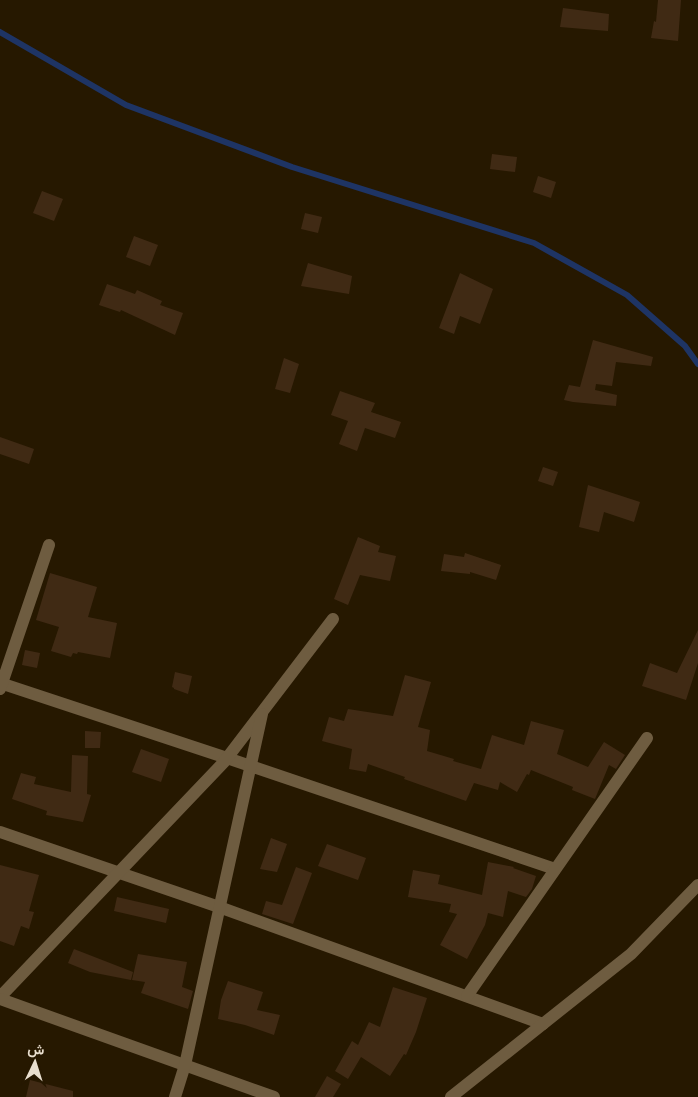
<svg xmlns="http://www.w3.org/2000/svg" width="698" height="1097" viewBox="0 0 698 1097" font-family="Quicksand,Vazirmatn,sans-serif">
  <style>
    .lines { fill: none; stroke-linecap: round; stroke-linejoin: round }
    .stream { stroke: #1e3464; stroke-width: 6 }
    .building { fill: #402a14 }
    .minor { stroke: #6e5c40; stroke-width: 12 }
  </style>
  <rect width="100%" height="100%" fill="#261800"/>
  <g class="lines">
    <!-- stream -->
    <polyline class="stream" points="0,32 126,105 292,167 534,243 627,295 685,346 698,364"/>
  </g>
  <!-- building -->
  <g class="building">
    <polygon points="658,0 681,0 678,41 651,38 654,21 656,22"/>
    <polygon points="563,8 609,14 608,31 560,27"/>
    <polygon points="492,154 517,157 515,172 490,169"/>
    <polygon points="538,176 556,182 551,198 533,192"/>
    <polygon points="42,191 63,199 54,221 33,213"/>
    <polygon points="305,213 322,217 318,233 301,229"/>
    <polygon points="134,236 158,245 150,266 126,257"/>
    <polygon points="308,263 352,276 349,294 301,286"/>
    <polygon points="460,273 493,289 480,324 460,316 454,334 439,328"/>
    <polygon points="107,284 135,294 137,290 162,301 160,305 183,313 175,335 121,310 120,312 99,305"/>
    <polygon points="593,340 653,357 651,366 616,362 612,386 596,384 595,390 617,395 616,406 573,402 564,400 569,385 580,387"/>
    <polygon points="284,358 299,364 290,393 275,389"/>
    <polygon points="340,391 375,403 371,412 401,422 395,438 365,428 357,451 339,444 348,421 331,415"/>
    <polygon points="0,437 34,449 29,464 0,454"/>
    <polygon points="543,467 558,472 553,486 538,481"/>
    <polygon points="588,485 640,502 634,522 604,512 599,532 579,527"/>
    <polygon points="358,537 380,546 378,552 396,556 390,581 360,575 348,605 334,599"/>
    <polygon points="465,553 501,565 496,580 470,572 470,574 441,571 444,554 464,557"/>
    <polygon points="50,573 97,587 88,617 117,623 110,658 78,652 77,654 73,653 71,657 51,651 59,627 36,620"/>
    <polygon points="698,630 698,663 686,700 642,686 650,663 677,673"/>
    <polygon points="25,650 40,653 37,668 22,665"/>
    <polygon points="175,672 192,676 188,694 174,689 174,688 172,687"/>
    <polygon points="405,675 431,682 418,727 430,730 427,751 454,759 453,761 481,769 492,735 524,745 531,721 564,730 557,754 588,767 604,742 625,755 616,769 609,765 595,799 572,790 573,787 531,770 529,775 527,774 517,792 500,782 498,790 474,783 466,801 404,779 405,777 368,764 366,772 349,769 352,749 322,741 329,717 344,721 348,709 393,716"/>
    <polygon points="85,731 101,732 100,748 85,748"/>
    <polygon points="141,749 169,759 161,782 132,772"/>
    <polygon points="72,755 88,756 87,794 91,795 83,822 46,815 47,811 12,799 21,773 36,777 34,784 71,792"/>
    <polygon points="271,838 287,844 277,872 260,869"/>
    <polygon points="327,844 366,858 358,880 318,866"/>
    <polygon points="488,862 514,867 513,868 536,876 532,889 526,897 508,891 503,917 488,913 485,925 467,959 440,945 457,914 449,912 451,904 408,897 413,870 440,875 438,884 482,895"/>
    <polygon points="0,865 39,875 29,911 34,912 29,929 21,926 14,946 0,941"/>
    <polygon points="296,867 312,873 293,924 262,914 266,901 282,905"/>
    <polygon points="117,897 169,909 166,923 114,911"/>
    <polygon points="74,949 133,972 131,980 90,972 68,963"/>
    <polygon points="138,954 187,962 182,987 193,991 188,1009 141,993 145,982 132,980"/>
    <polygon points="228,981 263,992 257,1010 280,1015 274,1035 245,1025 218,1019 221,1000"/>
    <polygon points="393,987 427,998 416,1032 406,1055 404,1054 390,1076 361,1057 348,1079 335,1071 352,1041 358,1045 369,1022 380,1027"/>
    <polygon points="327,1076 341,1084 333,1097 315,1097"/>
    <polygon points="30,1080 73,1091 73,1097 26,1097"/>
  </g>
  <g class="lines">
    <!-- minor -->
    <g class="minor">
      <polyline points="0,683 227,758 555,869"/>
      <polyline points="0,689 49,545"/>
      <polyline points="0,832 219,907 543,1024"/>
      <polyline points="467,996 647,738"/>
      <polyline points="0,997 224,762 333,619"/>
      <polyline points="0,999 274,1097"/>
      <polyline points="175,1097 185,1065 262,714"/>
      <polyline points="451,1097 631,954 698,885"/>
    </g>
  </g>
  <!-- north arrow -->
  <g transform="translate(35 1062) rotate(4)" stroke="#261800" stroke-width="4" paint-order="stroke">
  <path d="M0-4L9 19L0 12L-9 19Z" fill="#e9dfcf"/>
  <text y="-8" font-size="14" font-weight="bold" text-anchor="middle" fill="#e9dfcf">ش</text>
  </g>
</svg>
